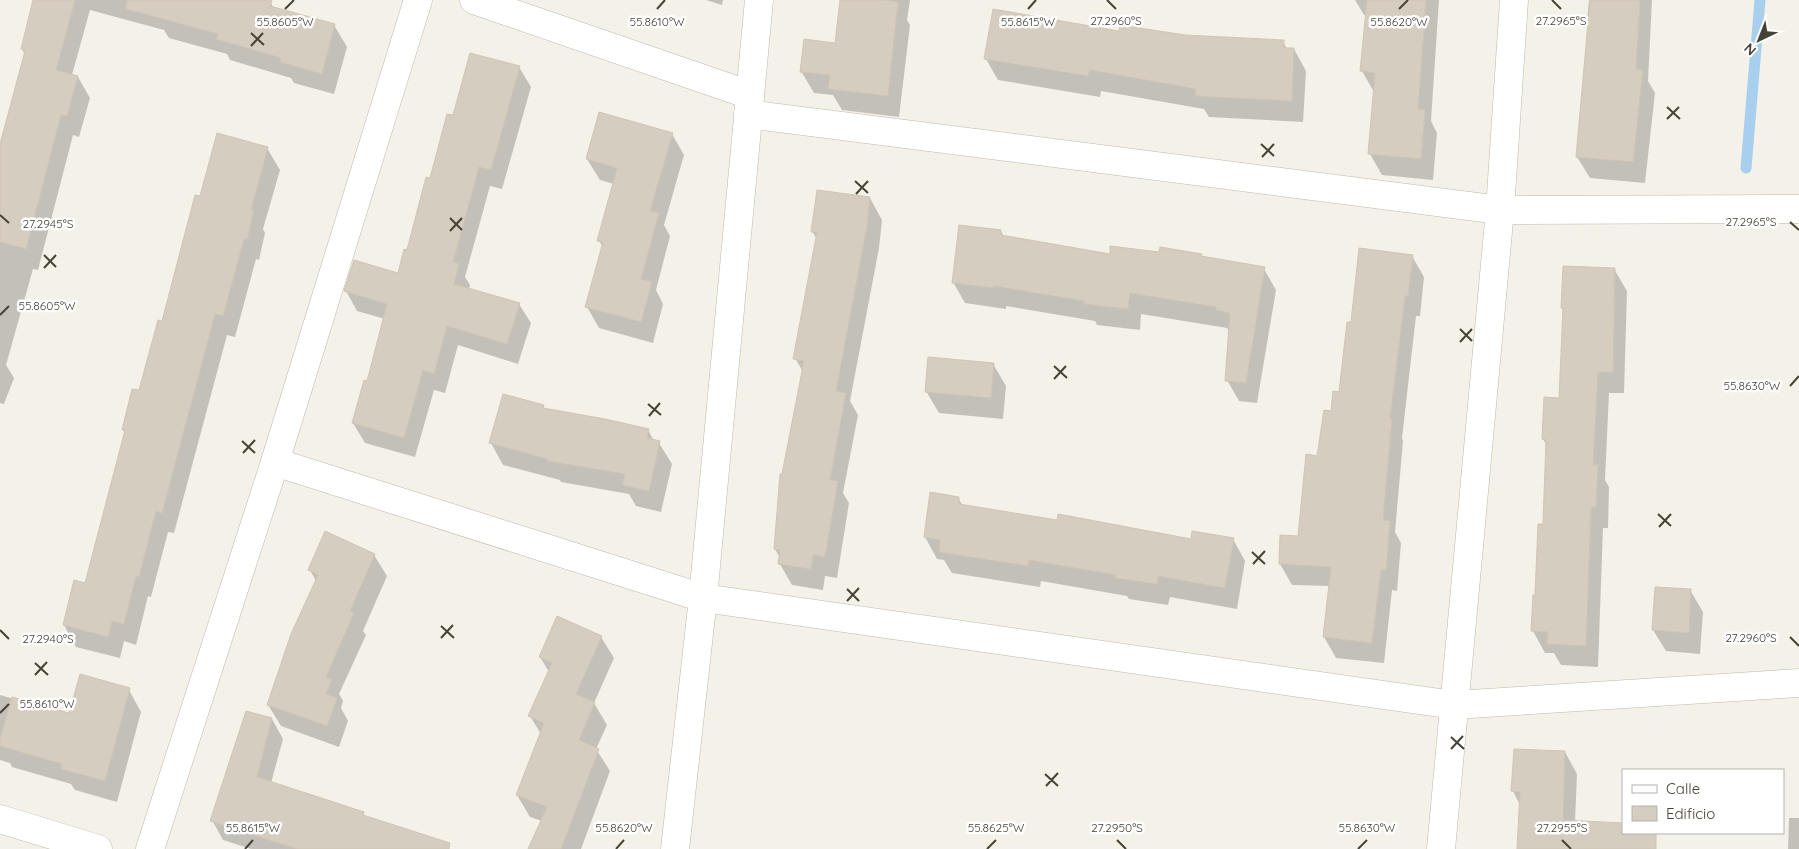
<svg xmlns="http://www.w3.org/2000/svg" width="1799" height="849" viewBox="0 0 1799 849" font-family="Quicksand,sans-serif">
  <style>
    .shadow { fill: #0003 }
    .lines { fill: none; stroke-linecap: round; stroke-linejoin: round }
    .stream { stroke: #a8cfed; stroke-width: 11 }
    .building { fill: #d5cdbf; stroke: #d0c5b2 }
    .minor-casing { stroke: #bfb9ac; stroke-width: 29 }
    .minor { stroke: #fff; stroke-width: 28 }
    .ticks { fill: none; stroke: #474238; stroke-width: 2 }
    .ticks-label { font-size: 12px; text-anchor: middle; fill: #474238; stroke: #fff; stroke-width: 5; stroke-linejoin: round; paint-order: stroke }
  </style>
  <rect width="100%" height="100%" fill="#f4f1e9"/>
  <!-- shadow -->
  <g class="shadow">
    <polygon points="35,0 261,0 271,3 274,9 334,25 347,47 334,94 294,83 291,78 230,60 227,54 169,38 164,30 90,10 72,75 78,77 90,98 79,137 73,135 38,270 33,269 6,365 14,378 4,404 0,403 0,151 25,55 22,49"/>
    <polygon points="706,0 723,0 722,5"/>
    <polygon points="841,0 910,0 907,20 910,25 899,117 842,110 833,95 814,93 801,71 836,44"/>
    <polygon points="1355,0 1439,0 1431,121 1437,133 1433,180 1382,175 1370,154 1374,92 1362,71 1367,15 1364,15"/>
    <polygon points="1589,0 1652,0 1648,81 1655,93 1645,183 1590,178 1577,157 1590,25 1587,21"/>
    <polygon points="1120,32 1283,42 1287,49 1294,49 1306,71 1303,122 1209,117 1204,109 1101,91 1100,97 998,80 986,59"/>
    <polygon points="519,67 531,87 502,189 490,186 465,277 470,285 469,289 519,304 531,323 518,364 458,345 445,393 434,390 415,457 365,443 353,423 368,383 385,319 357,311 346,291 398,274 431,179 454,117"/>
    <polygon points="672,134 684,155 664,225 670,236 656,290 663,304 653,343 599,328 587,307 603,248 599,240 614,184 600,180 587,159"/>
    <polygon points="267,148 280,170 263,229 265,233 259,260 256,259 235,337 227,335 174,533 168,532 151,597 148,596 136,645 124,641 120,658 76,647 64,625 86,585 125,433 123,430 140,392 201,198"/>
    <polygon points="870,198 882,220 879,248 850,401 858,415 843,493 849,503 837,578 825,576 823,590 792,585 780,564 780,558 775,549 803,372 795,358 817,239 812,231"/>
    <polygon points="1001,231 1004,237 1111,255 1160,254 1201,255 1202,258 1264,269 1276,290 1257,403 1239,401 1227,380 1229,331 1227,328 1141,314 1140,330 1097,325 1095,321 1006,306 1006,309 965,303 953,282"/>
    <polygon points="1412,256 1424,277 1420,316 1416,316 1402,438 1403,441 1395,532 1401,543 1397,591 1392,590 1384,663 1336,658 1324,637 1330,586 1292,585 1280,564 1299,537 1318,457 1332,412 1340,393 1352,324"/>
    <polygon points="1564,267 1614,269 1627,291 1624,393 1609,393 1605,480 1609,487 1608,528 1603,528 1598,667 1561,665 1554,653 1545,653 1533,631 1534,596 1537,596 1544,525 1547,446 1543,439 1560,399 1564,312 1562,308"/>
    <polygon points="993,364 1006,386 1003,419 939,413 926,391"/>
    <polygon points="543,406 545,410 648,430 654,441 659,443 672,464 661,512 636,506 629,494 561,482 560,480 503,465 491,443"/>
    <polygon points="958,498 963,506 1058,522 1192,540 1233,539 1245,561 1237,609 1170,597 1168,605 1129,599 1127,596 1041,581 1040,587 952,573 944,560 937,559 925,537"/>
    <polygon points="374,555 387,576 363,631 366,635 339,694 343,701 341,708 348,721 339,747 281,726 268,705 316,581 310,570"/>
    <polygon points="1690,590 1703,612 1700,654 1666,651 1653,630"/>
    <polygon points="601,637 614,658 594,703 607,725 596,749 610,771 581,849 530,849 542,821 530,817 517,795 541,734 530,716 549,672 540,657"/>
    <polygon points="129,690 141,712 117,802 75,790 71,784 12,767 10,763 0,760 0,695 70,715"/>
    <polygon points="272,719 283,739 271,783 363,813 365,817 448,849 251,849 223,840 212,820"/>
    <polygon points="1565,752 1577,774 1575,822 1621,849 1518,849 1520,805 1513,791"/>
    <polygon points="1789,818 1799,818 1799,849 1788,849"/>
  </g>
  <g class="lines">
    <!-- stream -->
    <polyline class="stream" points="1746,168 1760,0"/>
  </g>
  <!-- building -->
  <g class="building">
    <polygon points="33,0 75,0 56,70 78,76 67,116 61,115 26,249 0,242 0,144 25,51 21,49"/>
    <polygon points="127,0 272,0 270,6 335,24 322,74 280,62 281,58 216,39 218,34 126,9"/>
    <polygon points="840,0 884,0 898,2 888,96 828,89 830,75 800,72 804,39 835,43"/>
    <polygon points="1367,0 1426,0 1418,109 1425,110 1421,159 1368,154 1375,73 1360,71"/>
    <polygon points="1590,0 1640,0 1636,69 1643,70 1633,162 1576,157"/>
    <polygon points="993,9 1119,31 1120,25 1185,35 1284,40 1284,48 1294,48 1292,101 1195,96 1196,89 1090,70 1088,76 984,59"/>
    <polygon points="470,53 520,66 491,170 479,167 453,262 459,264 454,284 520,303 507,344 447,326 434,374 423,370 404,438 352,423 364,380 367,381 387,304 344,291 354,260 398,273 404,249 407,250 426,177 430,178 447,114 453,115"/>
    <polygon points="599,112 673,133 650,211 659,213 641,279 652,282 641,322 585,307 603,242 597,241 617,168 586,159"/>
    <polygon points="217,133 268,147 251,210 254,210 247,239 244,239 223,316 215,314 162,513 156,511 139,577 136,576 124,624 112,621 108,637 63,625 74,580 85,583 125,430 122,430 132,389 139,390 158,320 162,321 195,195 200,196"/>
    <polygon points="817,190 870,197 867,226 836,391 846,393 830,480 838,481 825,557 813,555 811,569 778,564 780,550 774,549 780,474 782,474 804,361 793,359 817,232 811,232"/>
    <polygon points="959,225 1001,230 1001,235 1110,254 1110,246 1159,252 1160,247 1202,254 1201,256 1265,267 1246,383 1225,381 1230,313 1216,310 1216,307 1130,293 1128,309 1084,304 1084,301 994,286 994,288 952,283"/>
    <polygon points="1359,248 1413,255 1408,296 1405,296 1390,419 1392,419 1383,520 1390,521 1386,570 1381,570 1372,643 1323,637 1331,567 1279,564 1280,535 1298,536 1306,454 1317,456 1324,410 1331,411 1333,391 1339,392 1347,322 1351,322"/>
    <polygon points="1563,266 1615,268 1613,372 1598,372 1593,465 1598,465 1596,507 1591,507 1586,646 1547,644 1548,632 1531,631 1533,595 1535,595 1538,524 1543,524 1546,440 1542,439 1544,397 1559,398 1563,308 1561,308"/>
    <polygon points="928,357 994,363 991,398 925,392"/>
    <polygon points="503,394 544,405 543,408 605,419 649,429 647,438 660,441 649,491 622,485 625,474 547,461 548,459 489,443"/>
    <polygon points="930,492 959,497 959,504 1057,520 1058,514 1191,539 1192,531 1234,538 1225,588 1158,576 1157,584 1115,578 1116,575 1029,560 1028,566 939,552 940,540 924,537"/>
    <polygon points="325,531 375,554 350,611 354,613 326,677 332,679 326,694 337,698 327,726 267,705 291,634 318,575 308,570"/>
    <polygon points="1655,587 1691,589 1689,633 1652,630"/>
    <polygon points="557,616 602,636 576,694 595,702 579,740 599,749 561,849 528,849 547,807 516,795 544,723 528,716 552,663 539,657"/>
    <polygon points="80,674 130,688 105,781 61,769 62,764 0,746 0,739 12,697 69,713"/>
    <polygon points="246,711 272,718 257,777 364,812 363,815 450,843 449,849 297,849 210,821"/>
    <polygon points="1514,749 1565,751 1563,820 1623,823 1623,833 1656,833 1656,849 1517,849 1520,792 1511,791"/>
  </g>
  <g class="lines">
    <defs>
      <g id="minor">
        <polyline points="474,0 750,95"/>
        <polyline points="748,114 1500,210 1799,209"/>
        <polyline points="275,462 703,598 1454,705 1799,683"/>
        <polyline points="0,819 98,849"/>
        <polyline points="150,849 275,462 418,0"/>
        <polyline points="675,849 703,598 759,0"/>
        <polyline points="1441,849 1500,210 1514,0"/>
      </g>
    </defs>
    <!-- minor casing -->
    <use href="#minor" class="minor-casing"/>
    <!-- minor -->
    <use href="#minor" class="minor"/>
  </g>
  <!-- ticks -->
  <path class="ticks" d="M1107 0 1116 9M1552 0 1561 9M285 9 294 0M657 9 665 0M1028 9 1036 0M1399 9 1408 0M251 33 264 45M251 46 263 33M1667 107 1680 119M1667 119 1679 107M1261 144 1274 156M1262 157 1274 144M855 181 868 193M856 194 868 181M0 215 9 223M450 218 462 230M1790 222 1799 230M450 231 462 218M44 255 56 267M44 268 56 255M0 315 9 306M1460 329 1472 341M1460 342 1472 329M1054 366 1067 378M1054 379 1066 366M1790 386 1799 376M648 404 661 415M649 416 660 403M242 441 255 453M243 453 255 440M1658 514 1671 526M1659 527 1671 514M1252 552 1265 564M1253 564 1265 551M847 589 859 601M847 601 859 588M441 626 454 638M0 630 9 639M1790 637 1799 646M441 638 453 625M35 663 48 675M35 675 47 662M0 713 9 704M1451 737 1464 749M1451 749 1463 736M1045 774 1058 786M1046 786 1058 773M1117 840 1126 849M1562 840 1571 849M245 849 253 840M616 849 624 840M987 849 996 840M1358 849 1367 840"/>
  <g class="ticks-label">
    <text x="1116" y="25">27.2960°S</text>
    <text x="1561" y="25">27.2965°S</text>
    <text x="285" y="26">55.8605°W</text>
    <text x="657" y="26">55.8610°W</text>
    <text x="1028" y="26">55.8615°W</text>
    <text x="1399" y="26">55.8620°W</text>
    <text x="1751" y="226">27.2965°S</text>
    <text x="48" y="228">27.2945°S</text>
    <text x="47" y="310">55.8605°W</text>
    <text x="1752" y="390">55.8630°W</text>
    <text x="1751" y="642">27.2960°S</text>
    <text x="48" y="643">27.2940°S</text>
    <text x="47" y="708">55.8610°W</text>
    <text x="253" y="832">55.8615°W</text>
    <text x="624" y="832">55.8620°W</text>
    <text x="996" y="832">55.8625°W</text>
    <text x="1367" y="832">55.8630°W</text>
    <text x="1117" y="832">27.2950°S</text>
    <text x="1562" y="832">27.2955°S</text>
  </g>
  <!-- legend -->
  <rect x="1622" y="769" width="162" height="65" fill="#ffffff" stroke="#b5b3af"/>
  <rect x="1632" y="785" width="25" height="8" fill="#ffffff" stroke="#b5b3af"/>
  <text x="1666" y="794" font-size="15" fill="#474238">Calle</text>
  <rect x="1632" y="806" width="25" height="15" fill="#d5cdbf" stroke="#b5b3af"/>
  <text x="1666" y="819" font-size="15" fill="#474238">Edificio</text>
  <!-- north arrow -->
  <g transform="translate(1759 40) rotate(223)" stroke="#ffffff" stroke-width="4" paint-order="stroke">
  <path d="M0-4L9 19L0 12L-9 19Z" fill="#474238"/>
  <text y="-8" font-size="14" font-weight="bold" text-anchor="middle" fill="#474238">N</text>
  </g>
</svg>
